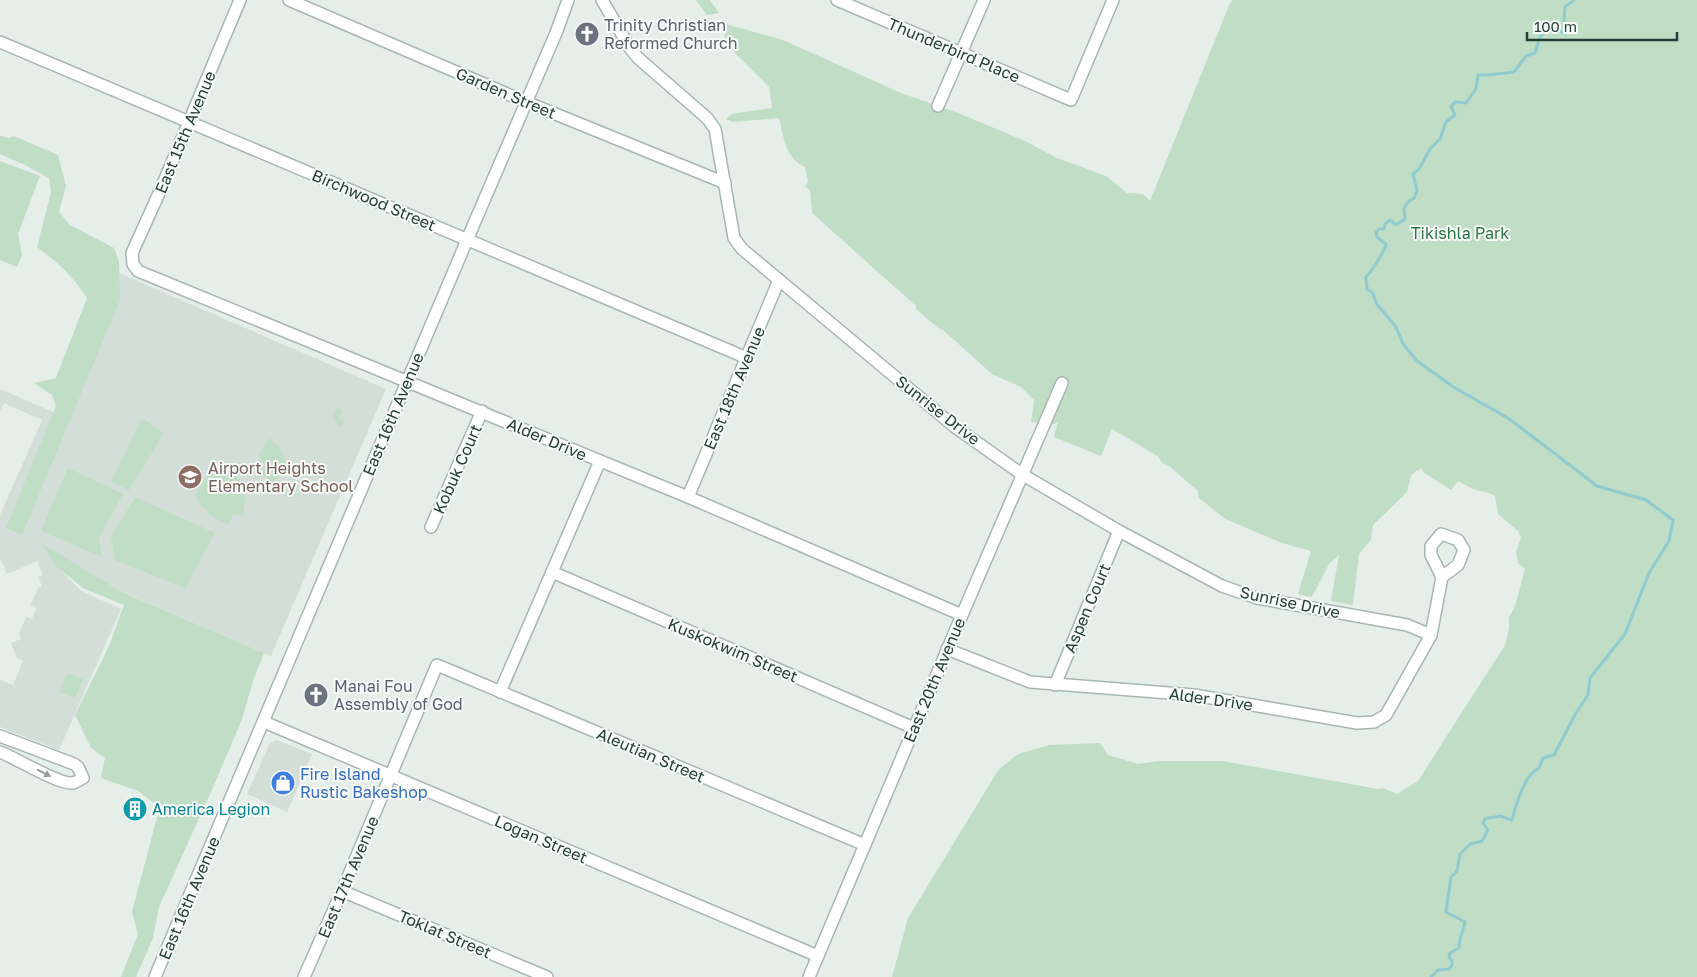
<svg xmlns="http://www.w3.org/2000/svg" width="1697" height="977" viewBox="0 0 1697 977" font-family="'Golos Text',sans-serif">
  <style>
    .built { fill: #d4ded8 }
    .green { fill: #c0ddc5 }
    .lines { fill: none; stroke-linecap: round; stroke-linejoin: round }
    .stream { stroke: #91cbcf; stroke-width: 3 }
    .street-casing { stroke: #a8b6b0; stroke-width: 14 }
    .street { stroke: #fff; stroke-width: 11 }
    .oneway { fill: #929f9a }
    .labels { text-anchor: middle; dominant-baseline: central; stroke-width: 4; stroke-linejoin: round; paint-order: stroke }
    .worship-label { font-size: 16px; fill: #5b616d; stroke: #f6faf8; text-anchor: start }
    .street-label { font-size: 16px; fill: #253f36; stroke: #f6faf8 }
    .park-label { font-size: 16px; fill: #317446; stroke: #f6faf8 }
    .education-label { font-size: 16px; fill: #785e54; stroke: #f6faf8; text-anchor: start }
    .shop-label { font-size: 16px; fill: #366cbe; stroke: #f6faf8; text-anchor: start }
    .culture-label { font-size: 16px; fill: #0d838f; stroke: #f6faf8; text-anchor: start }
  </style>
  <rect width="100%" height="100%" fill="#e6eee9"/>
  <!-- built -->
  <g class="built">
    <polygon points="119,273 386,389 271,656 52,561 81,591 121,609 59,750 0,727 0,680 13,685 23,661 17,658 11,643 21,639 19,634 26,617 32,619 36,608 30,606 38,588 42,586 38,577 43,575 37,561 7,574 0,558 0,515 42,420 4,403 0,411 0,389 58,414"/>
    <polygon points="277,740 312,754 287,812 247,794 270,743"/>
  </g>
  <!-- green -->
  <g class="green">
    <polygon points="696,0 710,0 719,13 707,15"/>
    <path d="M1233 0H1697V977H892L908 918 999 769 1018 754 1049 745 1100 743 1108 755 1138 764 1159 761H1222L1378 789 1383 788 1397 794 1418 781 1505 645 1509 629V618L1515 606 1525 569 1518 563 1516 552 1521 538 1518 531 1498 514 1495 496 1489 493 1473 489 1458 481 1451 490 1424 473 1421 468 1411 475 1407 492 1373 525 1371 540 1359 554 1353 605 1331 601 1339 555 1329 564 1312 597 1298 594 1311 551 1282 543 1225 519 1198 497V491L1168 465 1162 463 1159 457 1112 429 1101 456 1054 437 1058 422 1054 424 1031 422 1034 400 1021 387 992 374 943 330 938 328 916 309V306L812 213 810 190 805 186 808 182 805 167C785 158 784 137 779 118L733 122 726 119 732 114 772 108 769 87 724 42 726 24 783 40 901 93 958 113 1023 140 1057 158 1106 176 1127 193 1143 194 1150 201 1230 3Z"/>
    <path d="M0 136 9 138 14 136 58 155 66 186 59 212 70 225 114 248 119 261 120 300 22 535 6 528 56 406 52 395 34 383 56 378 87 298C74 277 57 262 37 247L51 192 49 178 25 165 0 154Z"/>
    <polygon points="0,161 40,176 18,234 22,255 17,267 0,260"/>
    <path d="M338 407 342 411 339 418 344 421 342 427C333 423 330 414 338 407Z"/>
    <polygon points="142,418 164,433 129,490 111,482"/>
    <polygon points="270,438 281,449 286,464 280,465 279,475 276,485 263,475 264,464 258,456"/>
    <polygon points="68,468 123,494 99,538 102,557 41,531"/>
    <path d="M234 470 238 479 247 483 243 516 233 514 229 525C214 520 203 510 195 496L209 473Z"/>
    <polygon points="135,497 215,533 185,588 115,560 111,537"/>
    <polygon points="41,543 120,591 264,653 253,681 242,719 215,783 159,907 153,938 136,977 121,977 138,934 132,912 159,810 158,806 138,791 101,778 105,758 91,748 75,715 109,646 124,605 83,588 56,566"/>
    <polygon points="67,673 83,679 75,698 59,692"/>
  </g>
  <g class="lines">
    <!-- stream -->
    <path class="stream" d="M1431 977 1438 970 1449 969 1452 965V961L1449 957 1450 953 1459 948C1459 939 1463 931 1465 922L1446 912 1451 877 1457 871 1460 854 1470 844 1482 841 1488 830 1483 823 1485 819 1500 816 1512 820C1516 805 1524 775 1539 768L1543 758 1554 755 1576 713 1588 695 1590 678 1625 634 1649 573 1669 541 1673 520 1646 500 1597 486 1508 418 1455 388 1417 361 1403 344 1396 327 1376 303 1373 293 1367 289 1366 277C1371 272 1385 251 1386 244L1377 237 1376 232 1379 229H1384L1385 224 1390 220 1396 225 1405 219 1404 208 1408 202 1414 198 1417 191 1413 174 1419 169 1430 149 1440 139 1446 122 1455 115 1451 107 1455 102 1466 103 1476 89 1478 75H1489L1514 72 1526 56 1535 53 1540 37 1550 25 1565 34 1570 29 1564 22 1565 7 1574 0"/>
    <defs>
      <g id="street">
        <polyline points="240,0 160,191 132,253 133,264 138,271 688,497 962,615"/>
        <polyline points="289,0 526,102 725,183"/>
        <polyline points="602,0 630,48 638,58 707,118 715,129 734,238 742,249 955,427 1023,475 1119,531 1222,586 1257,598 1407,625 1431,635"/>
        <polyline points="837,0 1071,100 1113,0"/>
        <polyline points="0,42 747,358"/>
        <polyline points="938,106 984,0"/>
        <polyline points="688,497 779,280"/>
        <polyline points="431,527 482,411"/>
        <polyline points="552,572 914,728"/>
        <polyline points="947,649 1030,682 1194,695 1357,723 1374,722 1386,715 1431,635 1442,577 1458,565 1464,550 1458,540 1441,534 1431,546 1431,555 1442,577"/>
        <polyline points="1055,685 1119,531"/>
        <polyline points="500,692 600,461"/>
        <polyline points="264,722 818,956"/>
        <path d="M0 736 74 764 78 767 83 778C80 780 76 782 73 783 59 785 16 758 0 752"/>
        <polyline points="342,891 547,977"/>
        <polyline points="155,977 467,240 556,33 568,0"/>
        <polyline points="304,977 342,891 437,665 865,845"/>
        <polyline points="809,977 962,615 1062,383"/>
      </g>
    </defs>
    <!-- street casing -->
    <use href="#street" class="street-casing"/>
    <!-- street -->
    <use href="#street" class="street"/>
  </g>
  <!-- one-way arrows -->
  <defs><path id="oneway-solid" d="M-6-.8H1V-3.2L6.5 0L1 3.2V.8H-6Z" transform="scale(1.25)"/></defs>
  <use class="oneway" href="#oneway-solid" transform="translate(44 773) rotate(27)"/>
  <!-- icons -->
  <defs>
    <symbol id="church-disc" viewBox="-11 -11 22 22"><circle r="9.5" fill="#6b7280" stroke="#f6faf8"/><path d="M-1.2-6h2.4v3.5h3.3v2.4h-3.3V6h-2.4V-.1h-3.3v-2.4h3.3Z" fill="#fff"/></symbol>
    <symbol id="school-disc" viewBox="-11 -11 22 22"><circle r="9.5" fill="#8d6e63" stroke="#f6faf8"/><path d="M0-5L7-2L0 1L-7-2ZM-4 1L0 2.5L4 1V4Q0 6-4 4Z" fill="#fff"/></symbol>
    <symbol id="shop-disc" viewBox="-11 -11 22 22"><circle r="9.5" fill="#3f7fe0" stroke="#f6faf8"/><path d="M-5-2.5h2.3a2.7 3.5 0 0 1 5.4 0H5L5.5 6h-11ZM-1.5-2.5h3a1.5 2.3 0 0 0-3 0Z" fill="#fff"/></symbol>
    <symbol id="building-disc" viewBox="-11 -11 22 22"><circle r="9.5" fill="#0f9aa8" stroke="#f6faf8"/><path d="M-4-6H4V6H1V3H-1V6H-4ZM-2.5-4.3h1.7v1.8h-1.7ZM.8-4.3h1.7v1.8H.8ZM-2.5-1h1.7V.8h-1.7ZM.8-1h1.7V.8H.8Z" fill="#fff"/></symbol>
  </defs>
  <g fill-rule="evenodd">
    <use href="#church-disc" x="573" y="20" width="28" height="28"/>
    <use href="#school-disc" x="176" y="463" width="28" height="28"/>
    <use href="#church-disc" x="302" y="681" width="28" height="28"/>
    <use href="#shop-disc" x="269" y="769" width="28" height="28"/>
    <use href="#building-disc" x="121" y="795" width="28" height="28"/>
  </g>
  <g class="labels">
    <!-- worship labels -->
    <g class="worship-label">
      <text x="604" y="25">Trinity Christian<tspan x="604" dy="18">Reformed Church</tspan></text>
      <text x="334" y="686">Manai Fou<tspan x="334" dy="18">Assembly of God</tspan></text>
    </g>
    <!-- street labels -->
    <g class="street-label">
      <text transform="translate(954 50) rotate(23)">Thunderbird Place</text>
      <text transform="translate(506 93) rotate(23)">Garden Street</text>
      <text transform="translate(185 132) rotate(-67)">East 15th Avenue</text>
      <text transform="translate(374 200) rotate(23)">Birchwood Street</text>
      <text transform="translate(734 388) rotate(-67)">East 18th Avenue</text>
      <text transform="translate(938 410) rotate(38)">Sunrise Drive</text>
      <text transform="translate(393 414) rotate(-67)">East 16th Avenue</text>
      <text transform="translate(547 439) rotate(23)">Alder Drive</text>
      <text transform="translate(457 469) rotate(-66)">Kobuk Court</text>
      <text transform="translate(1290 602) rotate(12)">Sunrise Drive</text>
      <text transform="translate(1087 608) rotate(-67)">Aspen Court</text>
      <text transform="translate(733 650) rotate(23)">Kuskokwim Street</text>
      <text transform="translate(934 680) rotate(-67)">East 20th Avenue</text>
      <text transform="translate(1211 699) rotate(8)">Alder Drive</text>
      <text transform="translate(651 755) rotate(23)">Aleutian Street</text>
      <text transform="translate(541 839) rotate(23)">Logan Street</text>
      <text transform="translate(348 877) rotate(-67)">East 17th Avenue</text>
      <text transform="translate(189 898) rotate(-67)">East 16th Avenue</text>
      <text transform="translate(445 934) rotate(23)">Toklat Street</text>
    </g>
    <!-- park labels -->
    <g class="park-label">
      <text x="1460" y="233">Tikishla Park</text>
    </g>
    <!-- education labels -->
    <g class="education-label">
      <text x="208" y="468">Airport Heights<tspan x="208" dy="18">Elementary School</tspan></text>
    </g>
    <!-- shop labels -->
    <g class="shop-label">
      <text x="300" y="774">Fire Island<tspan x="300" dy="18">Rustic Bakeshop</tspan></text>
    </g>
    <!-- culture labels -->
    <g class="culture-label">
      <text x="152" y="809">America Legion</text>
    </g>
  </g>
  <!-- scale -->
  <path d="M1527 32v8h150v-8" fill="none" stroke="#253f36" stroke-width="2.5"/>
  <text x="1534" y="32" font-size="15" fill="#253f36" stroke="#f6faf8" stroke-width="4" paint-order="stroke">100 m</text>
</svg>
